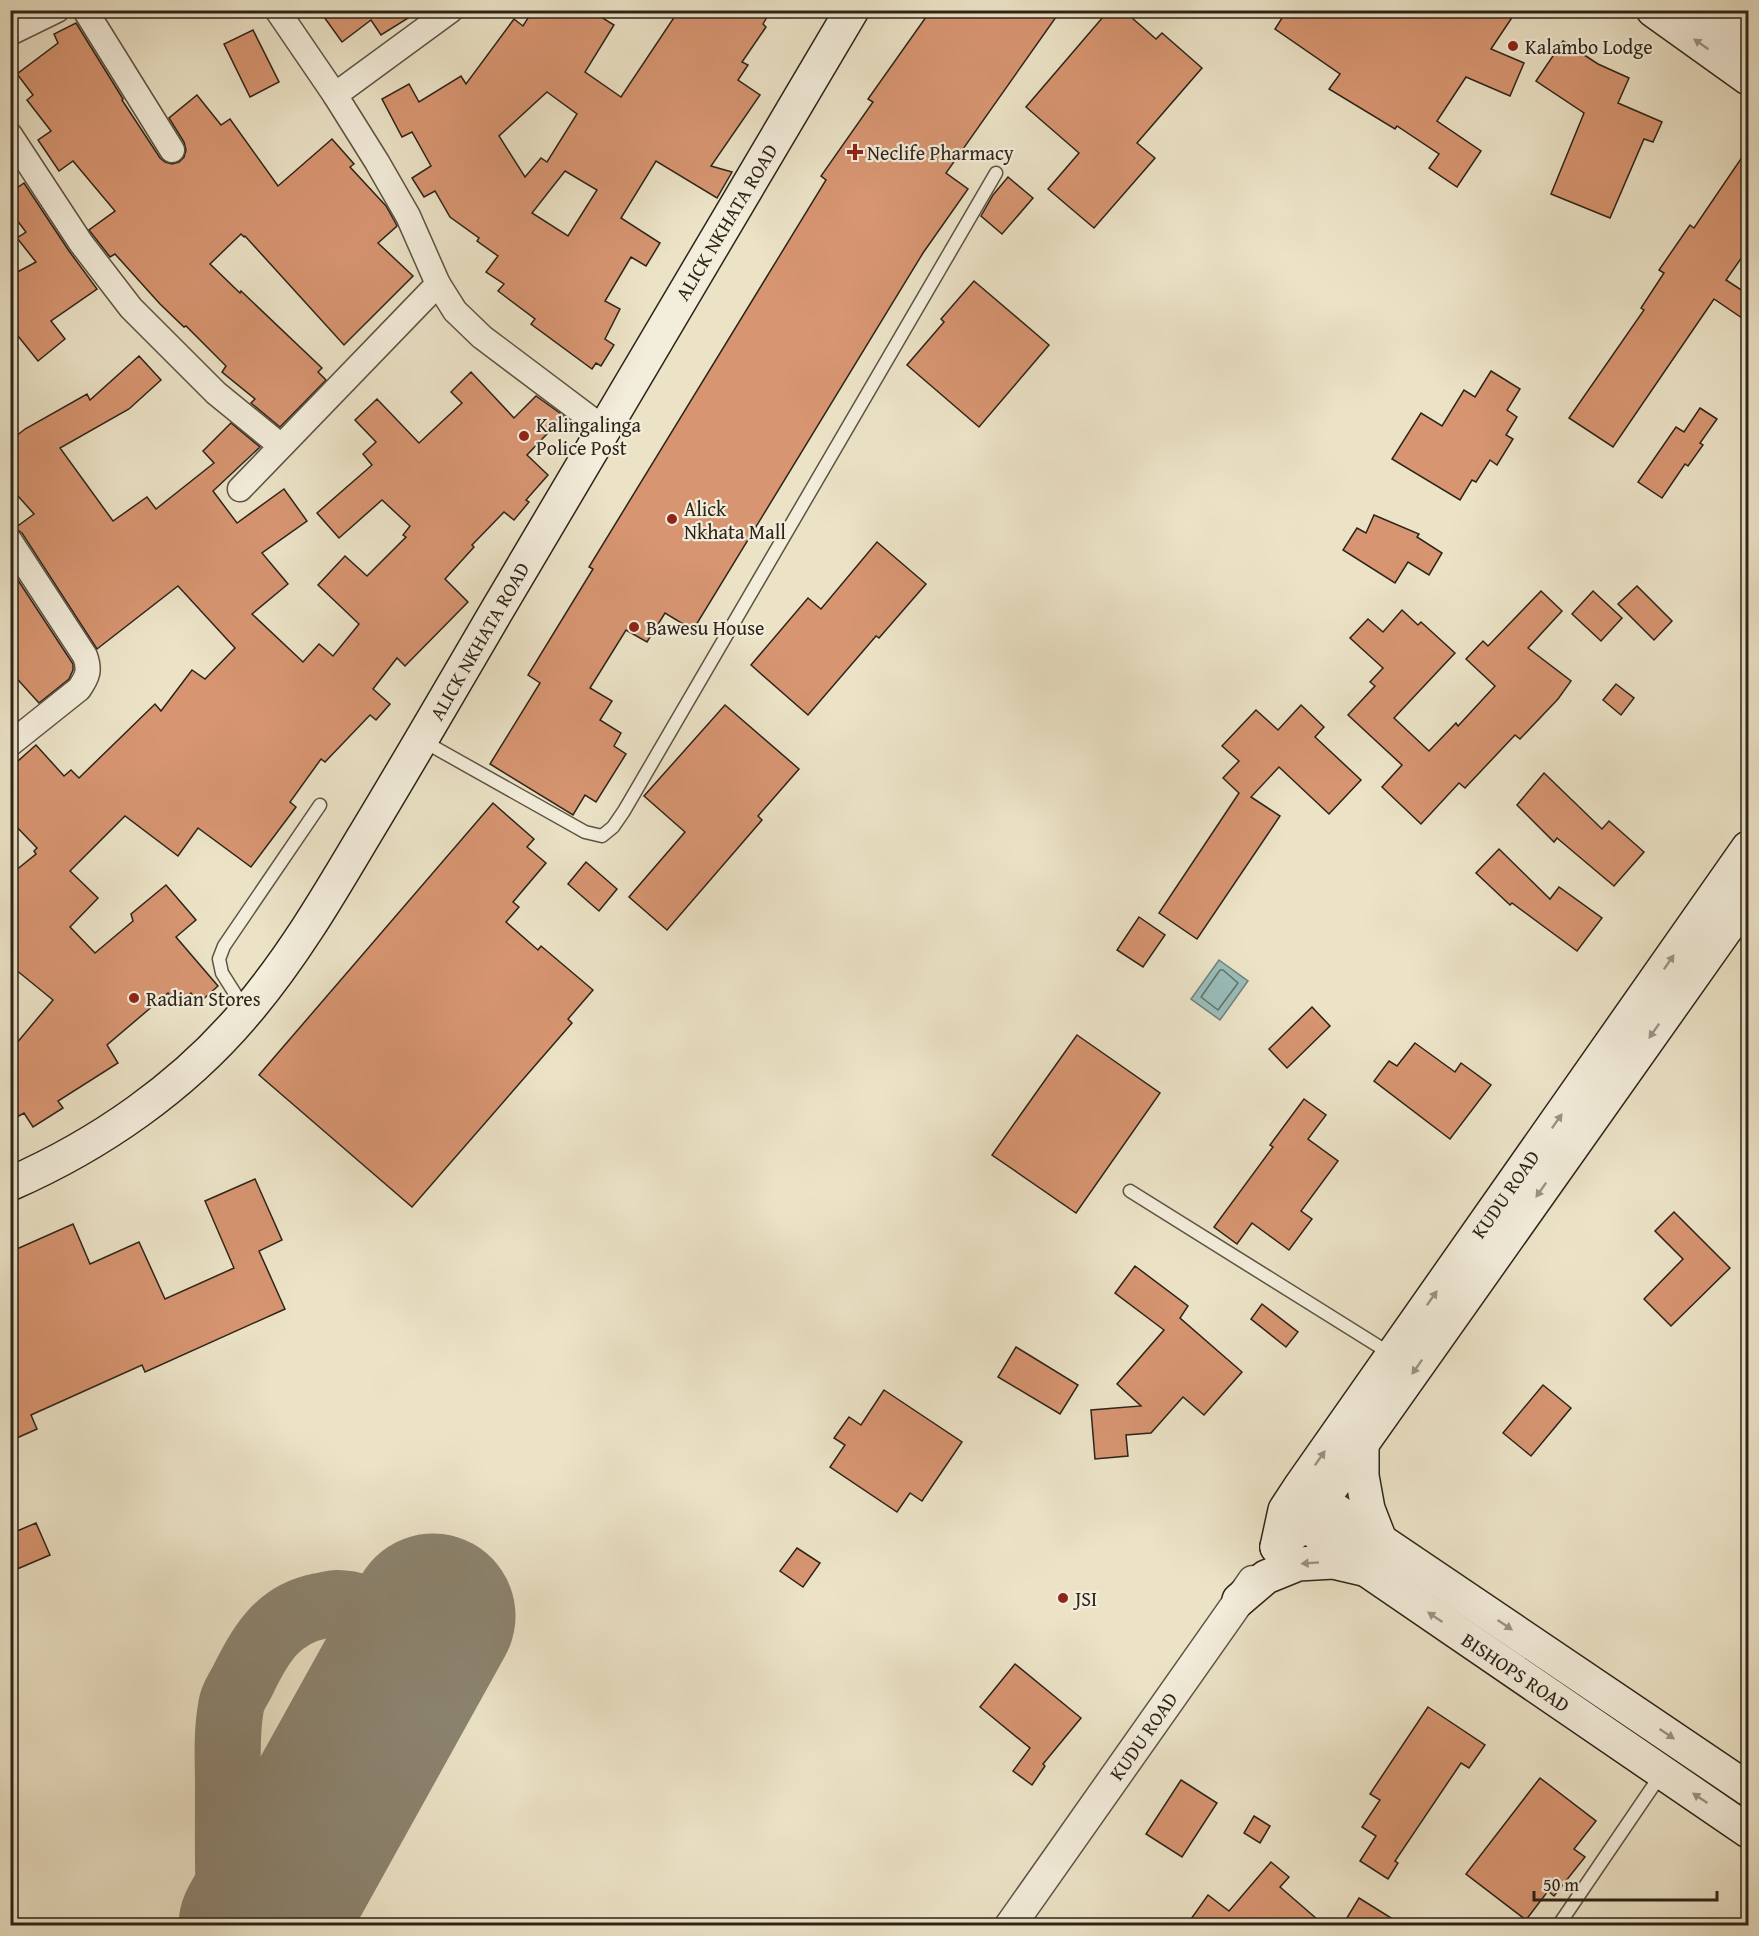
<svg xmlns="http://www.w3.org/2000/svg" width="1759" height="1936" viewBox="0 0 1759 1936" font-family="'Gentium Book Plus',serif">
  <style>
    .water { fill: #99bdba; stroke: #6e807a; stroke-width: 1.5 }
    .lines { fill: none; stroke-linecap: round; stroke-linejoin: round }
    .shore { stroke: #63706a; stroke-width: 1.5 }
    .taxiway { stroke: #8c8470; stroke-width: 66 }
    .runway { stroke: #8c8470; stroke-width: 165 }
    .building { fill: #d79571; stroke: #2d2419; stroke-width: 1.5; fill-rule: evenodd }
    .service-casing { stroke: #5d5444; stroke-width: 15 }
    .minor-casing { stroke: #5d5444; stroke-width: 27 }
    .tertiary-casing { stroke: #5d5444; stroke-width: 33 }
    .secondary-casing { stroke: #2d2419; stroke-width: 36 }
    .service { stroke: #f3eddb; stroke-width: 12 }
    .minor { stroke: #f3eddb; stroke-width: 24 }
    .tertiary { stroke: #f3eddb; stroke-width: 30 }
    .secondary { stroke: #f3eddb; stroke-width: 33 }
    .oneway { fill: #9a9384 }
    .poi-dot { fill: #8f2418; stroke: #f3eddb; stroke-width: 2 }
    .labels { text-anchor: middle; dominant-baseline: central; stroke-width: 4.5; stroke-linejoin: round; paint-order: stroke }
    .poi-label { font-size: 20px; fill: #2d2419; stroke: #f3eddb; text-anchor: start }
    .street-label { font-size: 20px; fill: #2d2419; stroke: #f3eddb }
  </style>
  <rect width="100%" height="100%" fill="#ece3c7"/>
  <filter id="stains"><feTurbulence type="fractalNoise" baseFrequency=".00333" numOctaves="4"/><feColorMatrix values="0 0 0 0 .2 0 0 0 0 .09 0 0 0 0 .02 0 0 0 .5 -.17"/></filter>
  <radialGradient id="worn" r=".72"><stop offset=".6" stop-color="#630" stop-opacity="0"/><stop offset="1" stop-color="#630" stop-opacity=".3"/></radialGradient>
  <!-- water -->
  <polygon class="water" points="1219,960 1248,981 1220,1020 1191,999"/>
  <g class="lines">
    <!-- shore -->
    <polygon class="shore" points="1220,970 1223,970 1238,983 1218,1010 1201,997"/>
    <!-- taxiway -->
    <path class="taxiway" d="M230 1926C227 1880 228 1834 228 1789 228 1762 226 1734 231 1707 232 1697 240 1687 244 1678 261 1643 279 1614 320 1606 325 1605 332 1603 337 1603 371 1603 395 1629 408 1659"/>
    <!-- runway -->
    <polyline class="runway" points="261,1926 433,1616"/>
  </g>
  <!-- building -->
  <g class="building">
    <polygon points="319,10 421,10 381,35 371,20 342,42"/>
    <path d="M533 10H590L614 25 585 72 621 97 679 10H771L763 24 766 27 742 62 748 65 738 80 760 95 711 166 732 172 717 198 656 161 621 218 660 243 646 266 631 257 605 301 620 309 605 339 614 345 601 366 596 363 592 369 531 324 535 319 498 291 504 284 486 272 498 256 477 241 479 238 450 217 435 191 424 197 412 178 431 166 412 132 402 137 382 99 409 84 419 102 461 76 466 84 514 19 523 26ZM547 92 577 114 547 162 541 158 525 177 499 136ZM565 171 597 190 568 236 532 213Z"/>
    <polygon points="931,10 1061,10 946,173 968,189 923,253 693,630 665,613 647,642 626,630 590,688 612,701 600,720 621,733 614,746 626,754 596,802 585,795 573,815 490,764 540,683 528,675 593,569 589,567 826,180 821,176 873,102 868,99"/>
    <polygon points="1109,10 1123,10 1156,39 1162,33 1202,68 1137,143 1155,158 1094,228 1048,189 1079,153 1026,107"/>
    <polygon points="1287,10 1517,10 1491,49 1524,63 1510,96 1466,77 1437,121 1481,151 1457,187 1429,168 1439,154 1397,126 1395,129 1329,89 1340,74 1275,29"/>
    <polygon points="76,23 123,99 122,100 160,158 165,162 172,164 179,162 184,157 186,150 184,142 169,118 197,95 221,125 230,119 278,186 332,139 354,164 350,167 386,206 395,222 397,226 378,243 413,276 344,345 245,236 244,237 241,234 210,264 240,293 241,291 322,368 318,372 326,380 280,427 251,403 255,399 222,372 226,366 186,326 184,327 160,304 115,254 110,257 89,230 115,211 73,161 59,171 38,140 51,131 27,100 33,95 17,74 58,43 54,34"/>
    <polygon points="253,30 279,82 250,97 224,44"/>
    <polygon points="1563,41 1598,64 1629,78 1618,103 1662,122 1653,142 1644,139 1610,218 1551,194 1584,113 1536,81"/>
    <polygon points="1749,147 1749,247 1726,280 1749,295 1749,308 1742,318 1714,299 1613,447 1569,418 1644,310 1641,308 1664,273 1659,270 1690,225 1694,228"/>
    <polygon points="1008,177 1033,198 1002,234 981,216 993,195"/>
    <polygon points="24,183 69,251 97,289 51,321 65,339 38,361 10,326 10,276 36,262 17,238 26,232 10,211 10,193"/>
    <polygon points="974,281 1049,345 979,427 907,365 944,322 941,319"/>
    <polygon points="139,356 161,380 129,409 60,448 113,521 147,497 156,509 214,463 203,451 231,423 260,447 213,491 237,523 284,489 307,521 262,553 288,584 252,614 303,662 319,644 333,656 359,624 318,585 345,556 367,576 406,537 403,535 410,526 382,500 339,538 317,513 372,465 363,454 376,442 355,420 377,399 419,443 462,403 451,392 471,372 514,418 536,396 564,416 527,455 548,475 526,500 529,502 514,520 504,512 472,545 474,547 445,579 468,602 405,666 397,658 373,689 390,704 376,720 370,715 325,762 321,759 290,802 296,807 251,867 198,828 178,856 125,816 70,871 98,898 70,927 95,953 133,921 131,914 166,885 196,920 176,937 218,986 199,1003 191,993 178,1004 168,993 107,1045 118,1063 58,1101 63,1108 33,1127 24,1113 10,1121 10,1051 53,1000 10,965 10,875 36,854 34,851 37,848 10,820 10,768 36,745 64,776 71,770 79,778 155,704 161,711 192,670 205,679 235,648 178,586 97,649 22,533 15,528 34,514 10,487 10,441 25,429 87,394 90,400"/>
    <polygon points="1491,371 1520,389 1507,410 1517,417 1506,435 1513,439 1497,465 1490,460 1476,482 1472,480 1460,500 1392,459 1421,413 1442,426 1464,390 1475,397"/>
    <polygon points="1700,408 1717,419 1700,443 1703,445 1688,466 1685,464 1662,498 1638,482 1676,427 1684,432"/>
    <polygon points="1374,515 1419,534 1417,537 1442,553 1429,575 1408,562 1395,583 1343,550 1357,528 1366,533"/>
    <polygon points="877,542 926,584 879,638 876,636 808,715 751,665 808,598 821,609"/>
    <polygon points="10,568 73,664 73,670 69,679 39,703 10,671"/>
    <polygon points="1637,586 1672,621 1654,640 1618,604"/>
    <polygon points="1541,591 1562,611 1528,648 1571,681 1558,699 1520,739 1515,735 1465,788 1459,783 1421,824 1382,787 1402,765 1348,715 1375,686 1370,682 1383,668 1350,638 1368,619 1383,632 1402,610 1418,625 1421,622 1455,653 1394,718 1429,751 1456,723 1458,726 1495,686 1466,659 1483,641 1488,646"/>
    <polygon points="1593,591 1622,618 1601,641 1572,614"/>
    <polygon points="1616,684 1634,698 1621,715 1603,700"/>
    <polygon points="725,705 799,769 758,816 762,820 667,930 629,897 685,832 644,796"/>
    <polygon points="1301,705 1324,727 1315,737 1361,780 1329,814 1279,767 1251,797 1280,816 1197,939 1159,913 1239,793 1223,778 1239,761 1222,746 1256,710 1278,730"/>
    <polygon points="1544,773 1602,829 1609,821 1644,852 1614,886 1557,838 1554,842 1517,805"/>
    <polygon points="493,803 534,839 527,847 546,863 513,902 519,907 506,922 538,950 541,946 593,990 568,1019 572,1023 412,1207 259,1075"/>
    <polygon points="1499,849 1550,899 1559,887 1602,918 1577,951 1512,903 1510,905 1476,873"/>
    <polygon points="586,862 617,889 599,911 568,884"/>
    <polygon points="1139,917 1165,935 1143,967 1117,950"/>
    <polygon points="1312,1007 1330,1026 1287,1068 1269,1049"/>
    <polygon points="1077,1035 1160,1093 1076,1213 992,1155"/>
    <polygon points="1415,1043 1455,1072 1461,1063 1491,1085 1450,1139 1374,1081 1389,1061 1397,1066"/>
    <polygon points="1304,1099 1326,1115 1308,1139 1338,1161 1301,1211 1312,1219 1289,1250 1252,1223 1237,1244 1214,1227 1273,1147 1270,1145"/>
    <polygon points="255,1179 282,1240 259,1251 285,1309 145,1372 142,1365 31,1415 37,1429 10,1441 10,1252 73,1224 90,1264 139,1242 165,1299 234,1268 205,1201"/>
    <polygon points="1674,1212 1730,1268 1671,1326 1644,1299 1683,1259 1655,1231"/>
    <polygon points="1135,1266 1188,1306 1180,1318 1242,1372 1204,1415 1183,1397 1151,1433 1126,1435 1128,1456 1095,1459 1091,1410 1141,1406 1117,1384 1164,1330 1115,1293"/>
    <polygon points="1262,1304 1298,1332 1286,1347 1251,1319"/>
    <polygon points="1016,1347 1078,1385 1060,1414 998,1377"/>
    <polygon points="1543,1385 1571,1408 1531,1456 1503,1433"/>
    <polygon points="884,1390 962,1442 922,1501 910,1493 897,1512 830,1467 845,1445 834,1438 849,1417 861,1425"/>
    <polygon points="36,1523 50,1555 10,1572 10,1534"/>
    <polygon points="797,1548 820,1563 803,1587 780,1571"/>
    <polygon points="1015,1664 1081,1718 1043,1764 1045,1766 1032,1785 1013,1771 1030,1748 980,1707"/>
    <polygon points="1428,1707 1485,1745 1469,1768 1461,1763 1395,1861 1398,1863 1388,1879 1360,1861 1376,1836 1362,1827 1380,1800 1370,1794"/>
    <polygon points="1540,1778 1596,1821 1574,1849 1585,1857 1554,1896 1548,1891 1526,1920 1466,1874"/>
    <polygon points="1181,1780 1217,1803 1182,1857 1146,1834"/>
    <polygon points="1254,1816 1270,1826 1260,1843 1244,1833"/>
    <polygon points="1271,1862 1289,1877 1280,1887 1325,1926 1186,1926 1208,1895 1229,1911"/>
    <polygon points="1359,1898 1404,1926 1342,1926"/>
  </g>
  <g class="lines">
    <defs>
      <g id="service">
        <polyline points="423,741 585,832 602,836 613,827 624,811 996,173"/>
        <polyline points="246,1011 222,973 219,959 224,946 320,805"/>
        <polyline points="1130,1191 1391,1354"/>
        <polyline points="1558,1926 1662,1773"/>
      </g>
      <g id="minor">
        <polyline points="85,10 172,150"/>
        <polyline points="277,10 335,95 377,162 408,216 438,284 455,311 482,337 603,428"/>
        <polyline points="10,33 57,10"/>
        <polyline points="335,95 451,10"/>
        <polyline points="10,135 81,243 131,308 216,393 281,446"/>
        <polyline points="240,489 438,284"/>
        <path d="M10 541 85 656C90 670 88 676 79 689L10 744"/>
      </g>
      <polyline id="tertiary" points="1010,1926 1253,1581"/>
      <g id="secondary">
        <polyline points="1653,10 1748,78"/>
        <polyline points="1702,10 1748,44"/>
        <path d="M10 1184C99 1145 183 1087 246 1012 291 959 326 900 361 841 407 765 451 689 496 612 613 411 733 211 852 10"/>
        <polyline points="1362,1443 1362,1476 1368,1509 1380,1540"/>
        <polyline points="1304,1489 1748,1789"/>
        <polyline points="1287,1511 1368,1571 1748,1831"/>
        <polyline points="1277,1547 1285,1510 1300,1487 1748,848"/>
        <polyline points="1277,1547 1306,1523 1748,898"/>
        <polyline points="1239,1600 1266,1577 1298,1564 1333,1562 1363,1569"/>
      </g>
    </defs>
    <!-- service casing -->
    <use href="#service" class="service-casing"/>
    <!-- minor casing -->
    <use href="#minor" class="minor-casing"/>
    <!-- tertiary casing -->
    <use href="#tertiary" class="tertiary-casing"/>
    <!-- secondary casing -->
    <use href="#secondary" class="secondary-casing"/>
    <!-- service -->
    <use href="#service" class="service"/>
    <!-- minor -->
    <use href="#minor" class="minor"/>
    <!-- tertiary -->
    <use href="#tertiary" class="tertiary"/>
    <!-- secondary -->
    <use href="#secondary" class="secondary"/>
  </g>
  <!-- one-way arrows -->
  <defs><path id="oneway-solid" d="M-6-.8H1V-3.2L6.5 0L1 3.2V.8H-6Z" transform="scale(1.5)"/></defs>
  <g class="oneway">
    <use href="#oneway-solid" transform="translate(1701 44) rotate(-145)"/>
    <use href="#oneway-solid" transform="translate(1669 962) rotate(-55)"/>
    <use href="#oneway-solid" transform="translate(1654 1031) rotate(125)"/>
    <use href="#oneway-solid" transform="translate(1557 1121) rotate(-55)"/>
    <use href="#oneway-solid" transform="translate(1541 1190) rotate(125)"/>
    <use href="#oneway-solid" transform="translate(1432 1298) rotate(-55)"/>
    <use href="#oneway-solid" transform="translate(1417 1367) rotate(125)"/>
    <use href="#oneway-solid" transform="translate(1320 1458) rotate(-55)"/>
    <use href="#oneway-solid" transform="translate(1310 1563) rotate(176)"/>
    <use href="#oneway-solid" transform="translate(1435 1617) rotate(-146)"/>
    <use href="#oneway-solid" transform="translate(1505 1625) rotate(34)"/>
    <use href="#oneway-solid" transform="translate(1667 1734) rotate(34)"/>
    <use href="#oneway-solid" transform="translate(1700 1798) rotate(-146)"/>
  </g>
  <!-- markers -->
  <g class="poi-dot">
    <circle cx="1513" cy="46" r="6"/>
    <path d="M852 143h6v6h6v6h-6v6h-6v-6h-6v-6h6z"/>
    <circle cx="524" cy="436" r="6"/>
    <circle cx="672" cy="519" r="6"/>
    <circle cx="634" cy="627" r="6"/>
    <circle cx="134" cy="998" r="6"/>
    <circle cx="1063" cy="1598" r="6"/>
  </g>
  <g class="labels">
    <!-- poi labels -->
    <g class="poi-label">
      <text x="1525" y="46">Kalambo Lodge</text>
      <text x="867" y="152">Neclife Pharmacy</text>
      <text x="536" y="424">Kalingalinga<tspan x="536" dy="23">Police Post</tspan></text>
      <text x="684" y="508">Alick<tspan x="684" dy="23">Nkhata Mall</tspan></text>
      <text x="646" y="627">Bawesu House</text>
      <text x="146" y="998">Radian Stores</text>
      <text x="1075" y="1598">JSI</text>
    </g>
    <!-- street labels -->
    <g class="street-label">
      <text transform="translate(726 222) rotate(-59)">ALICK NKHATA ROAD</text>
      <text transform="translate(479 641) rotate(-60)">ALICK NKHATA ROAD</text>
      <text transform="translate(1505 1194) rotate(-55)">KUDU ROAD</text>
      <text transform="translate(1516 1672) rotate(34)">BISHOPS ROAD</text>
      <text transform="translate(1143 1736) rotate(-55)">KUDU ROAD</text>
    </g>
  </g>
  <!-- margin -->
  <rect width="1759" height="1936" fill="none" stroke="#ece3c7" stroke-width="36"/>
  <rect x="12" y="12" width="1735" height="1912" fill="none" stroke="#2d2419" stroke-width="3"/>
  <rect x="18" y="18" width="1723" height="1900" fill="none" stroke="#2d2419" stroke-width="1.5"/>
  <!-- scale -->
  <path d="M1534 1891v9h183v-9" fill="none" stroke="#2d2419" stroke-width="3"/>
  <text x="1543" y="1891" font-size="18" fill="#2d2419" stroke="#f3eddb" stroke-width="4.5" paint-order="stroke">50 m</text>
  <rect width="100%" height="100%" filter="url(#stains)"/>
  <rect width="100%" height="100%" fill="url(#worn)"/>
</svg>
